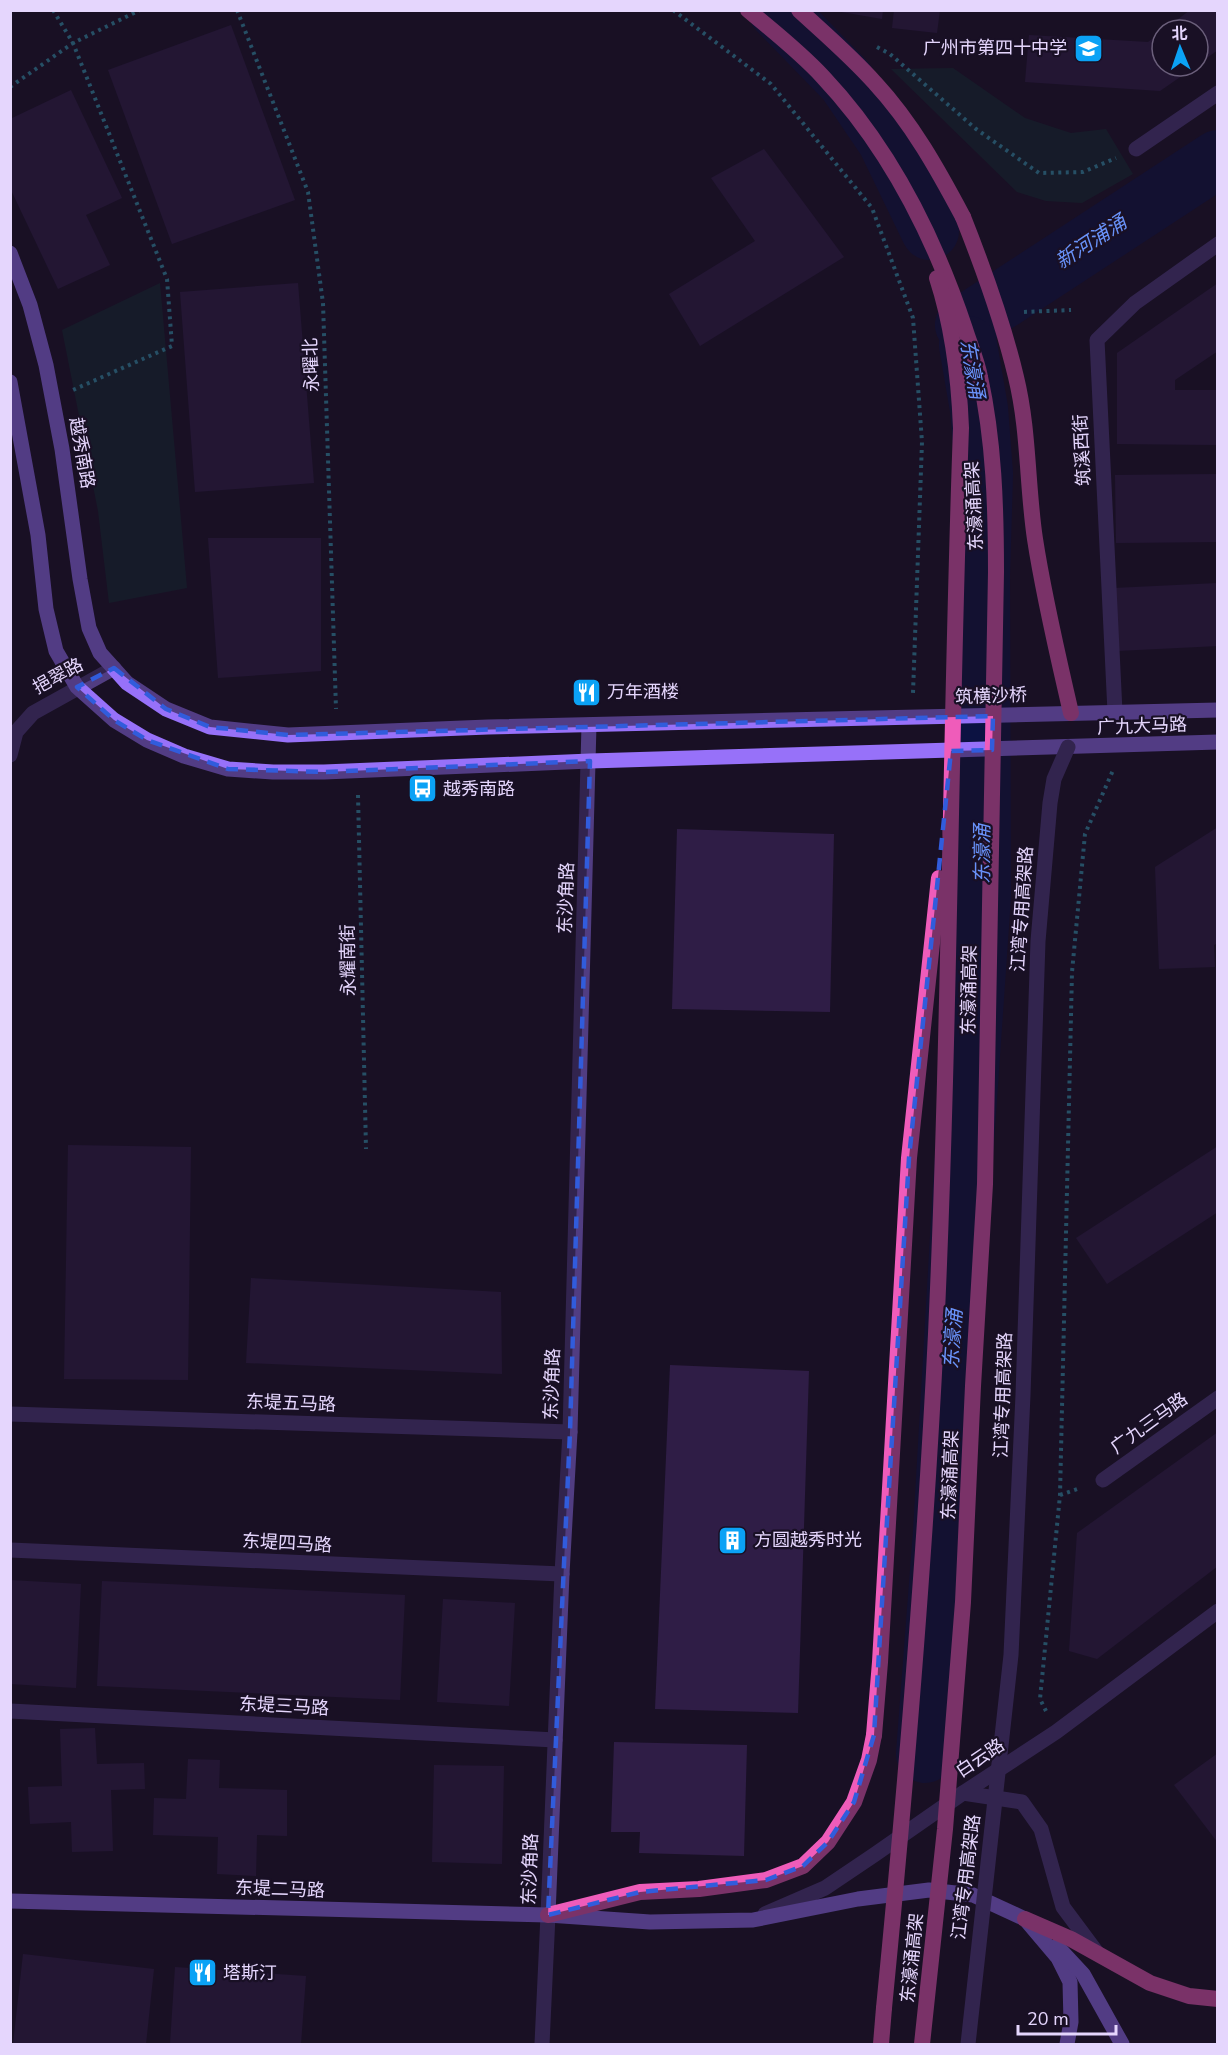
<svg xmlns="http://www.w3.org/2000/svg" width="1228" height="2055" viewBox="0 0 1228 2055" font-family="'Nunito Sans','Noto Sans SC',sans-serif">
  <style>
    .green { fill: #13292f }
    .lines { fill: none; stroke-linecap: round; stroke-linejoin: round }
    .river { stroke: #0c1242; stroke-width: 58 }
    .building { fill: #2f1d46 }
    .path { stroke: #359bb3; stroke-width: 4; stroke-dasharray: 3 4.5; stroke-linecap: butt }
    .service { stroke: #513d82; stroke-width: 15 }
    .minor { stroke: #513d82; stroke-width: 15 }
    .tertiary { stroke: #513d82; stroke-width: 15 }
    .secondary { stroke: #9771f9; stroke-width: 15 }
    .trunk { stroke: #ef5cba; stroke-width: 16 }
    .service-bridge { stroke: #513d82; stroke-width: 15 }
    .trunk-bridge { stroke: #ef5cba; stroke-width: 16 }
    .marked { fill: none; stroke: #315cdc; stroke-width: 4.5; stroke-dasharray: 12 8; stroke-linejoin: round }
    .labels { text-anchor: middle; dominant-baseline: central; stroke-width: 4.5; stroke-linejoin: round; paint-order: stroke }
    .poi-label { font-size: 18px; fill: #e5d6fd; stroke: #191025; text-anchor: start }
    .street-label { font-size: 18px; fill: #e5d6fd; stroke: #191025 }
    .water-label { font-size: 20px; font-style: italic; fill: #6992f9; stroke: #191025 }
  </style>
  <rect width="100%" height="100%" fill="#191025"/>
  <!-- green -->
  <g class="green">
    <polygon points="953,68 1025,118 1071,133 1106,129 1133,174 1082,203 1046,201 1017,192 891,69"/>
    <polygon points="160,283 187,588 109,603 98,511 62,330"/>
  </g>
  <g class="lines">
    <!-- river -->
    <g class="river">
      <polyline points="777,10 846,81 886,140 930,231"/>
      <polyline points="964,325 1218,159"/>
      <polyline points="925,1754 942,1532 962,1185 982,896 981,576 984,474 979,409 968,345"/>
    </g>
  </g>
  <!-- building -->
  <g class="building">
    <polygon points="830,10 883,10 882,19"/>
    <polygon points="894,10 940,10 937,33 892,28"/>
    <polygon points="1190,10 1218,10 1218,50 1198,64 1198,30 1164,30"/>
    <polygon points="231,25 295,200 172,244 108,70"/>
    <polygon points="1162,32 1162,66 1196,66 1160,91 1025,82 1029,35 1148,42"/>
    <polygon points="71,90 122,198 86,215 110,265 58,289 10,188 10,119"/>
    <polygon points="764,149 844,257 700,346 669,294 755,241 711,178"/>
    <polygon points="298,283 314,483 195,492 180,292"/>
    <polygon points="1218,283 1218,351 1175,380 1175,390 1218,390 1218,445 1117,444 1117,353"/>
    <polygon points="1218,474 1218,542 1116,543 1115,475"/>
    <polygon points="208,538 321,538 321,671 218,678"/>
    <polygon points="1218,583 1218,646 1117,651 1114,588"/>
    <polygon points="1218,827 1218,943 1214,945 1215,967 1159,969 1155,867"/>
    <polygon points="677,829 834,834 830,1012 672,1009"/>
    <polygon points="68,1145 191,1147 188,1380 64,1379"/>
    <polygon points="1218,1146 1218,1212 1107,1284 1076,1238"/>
    <polygon points="251,1278 501,1292 502,1374 246,1363"/>
    <polygon points="670,1365 809,1371 798,1713 655,1709"/>
    <polygon points="1218,1432 1218,1566 1097,1659 1069,1651 1077,1533"/>
    <polygon points="10,1580 81,1584 76,1688 10,1684"/>
    <polygon points="102,1581 405,1595 400,1700 97,1686"/>
    <polygon points="443,1599 515,1603 509,1706 437,1702"/>
    <polygon points="95,1728 97,1764 144,1763 145,1789 111,1790 113,1851 72,1852 71,1822 30,1824 28,1787 62,1786 60,1729"/>
    <polygon points="614,1742 747,1745 744,1856 639,1853 640,1832 611,1832"/>
    <polygon points="1218,1753 1218,1843 1174,1785"/>
    <polygon points="188,1759 220,1760 219,1788 287,1790 287,1836 257,1835 256,1876 217,1874 218,1837 153,1835 154,1798 186,1799"/>
    <polygon points="434,1765 504,1766 502,1864 432,1862"/>
    <polygon points="23,1954 154,1969 146,2044 13,2044"/>
    <polygon points="175,1967 306,1976 301,2044 170,2044"/>
  </g>
  <g class="lines">
    <!-- path -->
    <g class="path">
      <polyline points="53,10 73,43 167,279 172,346 73,390"/>
      <polyline points="237,10 308,192 323,303 336,709"/>
      <polyline points="673,10 771,84 872,208 913,318 922,442 913,693"/>
      <polyline points="877,47 890,54 976,129 1039,173 1083,172 1116,158"/>
      <polyline points="10,87 73,43 140,10"/>
      <polyline points="1024,312 1071,310"/>
      <polyline points="358,795 366,1149"/>
      <polyline points="1060,1495 1080,1488"/>
      <polyline points="1046,1711 1040,1699 1060,1495 1072,972 1085,834 1114,768"/>
    </g>
    <!-- service -->
    <polyline class="service" points="1103,1480 1218,1398"/>
    <!-- minor -->
    <g class="minor">
      <polyline points="1136,149 1218,93"/>
      <polyline points="1115,712 1097,340 1135,303 1218,244"/>
      <polyline points="10,1414 570,1432"/>
      <polyline points="10,1550 562,1574"/>
      <polyline points="10,1711 555,1740"/>
      <polyline points="963,1793 1022,1802 1041,1829 1063,1907 1098,1954"/>
      <polyline points="548,1915 562,1574 570,1432 589,725"/>
    </g>
    <!-- tertiary -->
    <g class="tertiary">
      <polyline points="10,755 16,732 33,713 114,668"/>
      <polyline points="765,1914 825,1888 874,1855 963,1793 1056,1732 1218,1611"/>
      <polyline points="542,2044 548,1915"/>
    </g>
    <!-- secondary -->
    <g class="secondary">
      <polyline points="10,253 30,305 46,365 62,449 80,579 89,628 100,653 127,683 166,709 210,727 288,735 488,727 1218,710"/>
      <polyline points="10,382 38,535 46,609 56,651 77,687 114,720 147,740 184,756 228,769 273,772 324,772 590,761 1218,742"/>
      <polyline points="10,1901 548,1915 650,1922 753,1920 858,1899 929,1890 973,1895 1025,1919 1058,1958 1070,1982 1071,2022 1067,2044"/>
      <polyline points="1057,1946 1083,1974 1122,2044"/>
    </g>
    <!-- trunk -->
    <g class="trunk">
      <path d="M799 10C825 34 852 57 875 83 912 123 938 170 963 217"/>
      <polyline points="548,1915 640,1892 699,1889 766,1880 803,1866 828,1842 854,1802 869,1760 874,1735"/>
      <polyline points="1025,1919 1071,1939 1150,1983 1189,1996 1218,1999"/>
      <polyline points="881,2044 884,2008"/>
    </g>
    <!-- service-bridge -->
    <polyline class="service-bridge" points="968,2044 1011,1655 1023,1395 1038,941 1050,803 1054,779 1068,747"/>
    <!-- trunk-bridge -->
    <g class="trunk-bridge">
      <path d="M748 10C774 32 800 52 823 77 889 147 935 239 965 329 970 345 977 361 980 377 994 441 996 507 996 572L985 1184 973 1386 963 1602 945 1829 922 2044"/>
      <path d="M963 217C984 270 1003 322 1016 377 1029 430 1027 486 1035 539 1044 598 1058 656 1071 713"/>
      <polyline points="874,1735 880,1662 909,1158 939,878"/>
      <path d="M884 2008C906 1784 925 1559 936 1334 950 1033 950 730 961 428 959 377 953 327 937 278"/>
    </g>
  </g>
  <!-- marked area -->
  <path d="M0 0H1228V2055H0ZM114 668 166 709 210 727 288 735 993 716 992 750 951 751 909 1158 874 1735 854 1802 828 1842 803 1866 766 1880 640 1892 548 1915 570 1432 590 761 324 772 228 769 147 740 114 720 77 687Z" fill="#191025" fill-opacity=".55" fill-rule="evenodd"/>
  <path class="marked" d="M114 668 166 709 210 727 288 735 993 716 992 750 951 751 909 1158 874 1735 854 1802 828 1842 803 1866 766 1880 640 1892 548 1915 570 1432 590 761 324 772 228 769 147 740 114 720 77 687Z"/>
  <!-- icons -->
  <defs>
    <symbol id="school-square" viewBox="-11 -11 22 22"><rect x="-9" y="-9" width="18" height="18" rx="4" fill="#0ba2f5" stroke="#191025"/><path d="M0-5L7-2L0 1L-7-2ZM-4 1L0 2.5L4 1V4Q0 6-4 4Z" fill="#fff"/></symbol>
    <symbol id="restaurant-square" viewBox="-11 -11 22 22"><rect x="-9" y="-9" width="18" height="18" rx="4" fill="#0ba2f5" stroke="#191025"/><path d="M-5-6h1v4h1v-4h1v4h1v-4h1v5L-1.5 .5V6h-2V.5L-5-1ZM5-6V6H3V1.5H1.5Q1.5-4 5-6Z" fill="#fff"/></symbol>
    <symbol id="bus-square" viewBox="-11 -11 22 22"><rect x="-9" y="-9" width="18" height="18" rx="4" fill="#0ba2f5" stroke="#191025"/><path d="M-5-6H5V4H4V6H2V4H-2V6H-4V4H-5ZM-3.5-4V0h7V-4ZM-3.5 1.2v1.5H-2V1.2ZM2 1.2v1.5H3.5V1.2Z" fill="#fff"/></symbol>
    <symbol id="building-square" viewBox="-11 -11 22 22"><rect x="-9" y="-9" width="18" height="18" rx="4" fill="#0ba2f5" stroke="#191025"/><path d="M-4-6H4V6H1V3H-1V6H-4ZM-2.5-4.3h1.7v1.8h-1.7ZM.8-4.3h1.7v1.8H.8ZM-2.5-1h1.7V.8h-1.7ZM.8-1h1.7V.8H.8Z" fill="#fff"/></symbol>
  </defs>
  <g fill-rule="evenodd">
    <use href="#school-square" x="1072" y="32" width="33" height="33"/>
    <use href="#restaurant-square" x="570" y="676" width="33" height="33"/>
    <use href="#bus-square" x="406" y="772" width="33" height="33"/>
    <use href="#building-square" x="716" y="1524" width="33" height="33"/>
    <use href="#restaurant-square" x="186" y="1956" width="33" height="33"/>
  </g>
  <g class="labels">
    <!-- poi labels -->
    <g class="poi-label">
      <text x="1067" y="48" text-anchor="end">广州市第四十中学</text>
      <text x="607" y="692">万年酒楼</text>
      <text x="443" y="789">越秀南路</text>
      <text x="754" y="1540">方圆越秀时光</text>
      <text x="223" y="1973">塔斯汀</text>
    </g>
    <!-- street labels -->
    <g class="street-label">
      <text transform="translate(311 365) rotate(-92)">永曜北</text>
      <text transform="translate(1082 450) rotate(-93)">筑溪西街</text>
      <text transform="translate(82 453) rotate(80)">越秀南路</text>
      <text transform="translate(974 506) rotate(-93)">东濠涌高架</text>
      <text transform="translate(58 676) rotate(-29)">挹翠路</text>
      <text transform="translate(991 696) rotate(-2)">筑横沙桥</text>
      <text transform="translate(1142 726) rotate(-2)">广九大马路</text>
      <text transform="translate(566 898) rotate(-88)">东沙角路</text>
      <text transform="translate(1022 909) rotate(-86)">江湾专用高架路</text>
      <text transform="translate(348 960) rotate(-91)">永耀南街</text>
      <text transform="translate(969 990) rotate(-89)">东濠涌高架</text>
      <text transform="translate(552 1384) rotate(-88)">东沙角路</text>
      <text transform="translate(1003 1395) rotate(-88)">江湾专用高架路</text>
      <text transform="translate(291 1403) rotate(2)">东堤五马路</text>
      <text transform="translate(1149 1423) rotate(-36)">广九三马路</text>
      <text transform="translate(950 1475) rotate(-88)">东濠涌高架</text>
      <text transform="translate(287 1543) rotate(3)">东堤四马路</text>
      <text transform="translate(284 1706) rotate(3)">东堤三马路</text>
      <text transform="translate(980 1758) rotate(-34)">白云路</text>
      <text transform="translate(530 1869) rotate(-88)">东沙角路</text>
      <text transform="translate(966 1877) rotate(-83)">江湾专用高架路</text>
      <text transform="translate(280 1889) rotate(2)">东堤二马路</text>
      <text transform="translate(912 1958) rotate(-84)">东濠涌高架</text>
    </g>
    <!-- water labels -->
    <g class="water-label">
      <text transform="translate(1091 242) rotate(-33)">新河浦涌</text>
      <text transform="translate(972 369) rotate(80)">东濠涌</text>
      <text transform="translate(982 854) rotate(-90)">东濠涌</text>
      <text transform="translate(953 1339) rotate(-86)">东濠涌</text>
    </g>
  </g>
  <!-- border -->
  <rect width="1228" height="2055" fill="none" stroke="#e5d6fd" stroke-width="24"/>
  <!-- north arrow -->
  <g transform="translate(1180 48) rotate(358)"><circle r="28" fill="#191025" stroke="#6b5f7b" stroke-width="1.5"/>
  <path d="M0-4.5L10 22L0 15L-10 22Z" fill="#0ba2f5"/>
  <text y="-9" font-size="16" font-weight="bold" text-anchor="middle" fill="#e5d6fd">北</text>
  </g>
  <!-- scale -->
  <path d="M1018 2025v9h98v-9" fill="none" stroke="#e5d6fd" stroke-width="3"/>
  <text x="1027" y="2025" font-size="18" fill="#e5d6fd" stroke="#191025" stroke-width="4.5" paint-order="stroke">20 m</text>
</svg>
